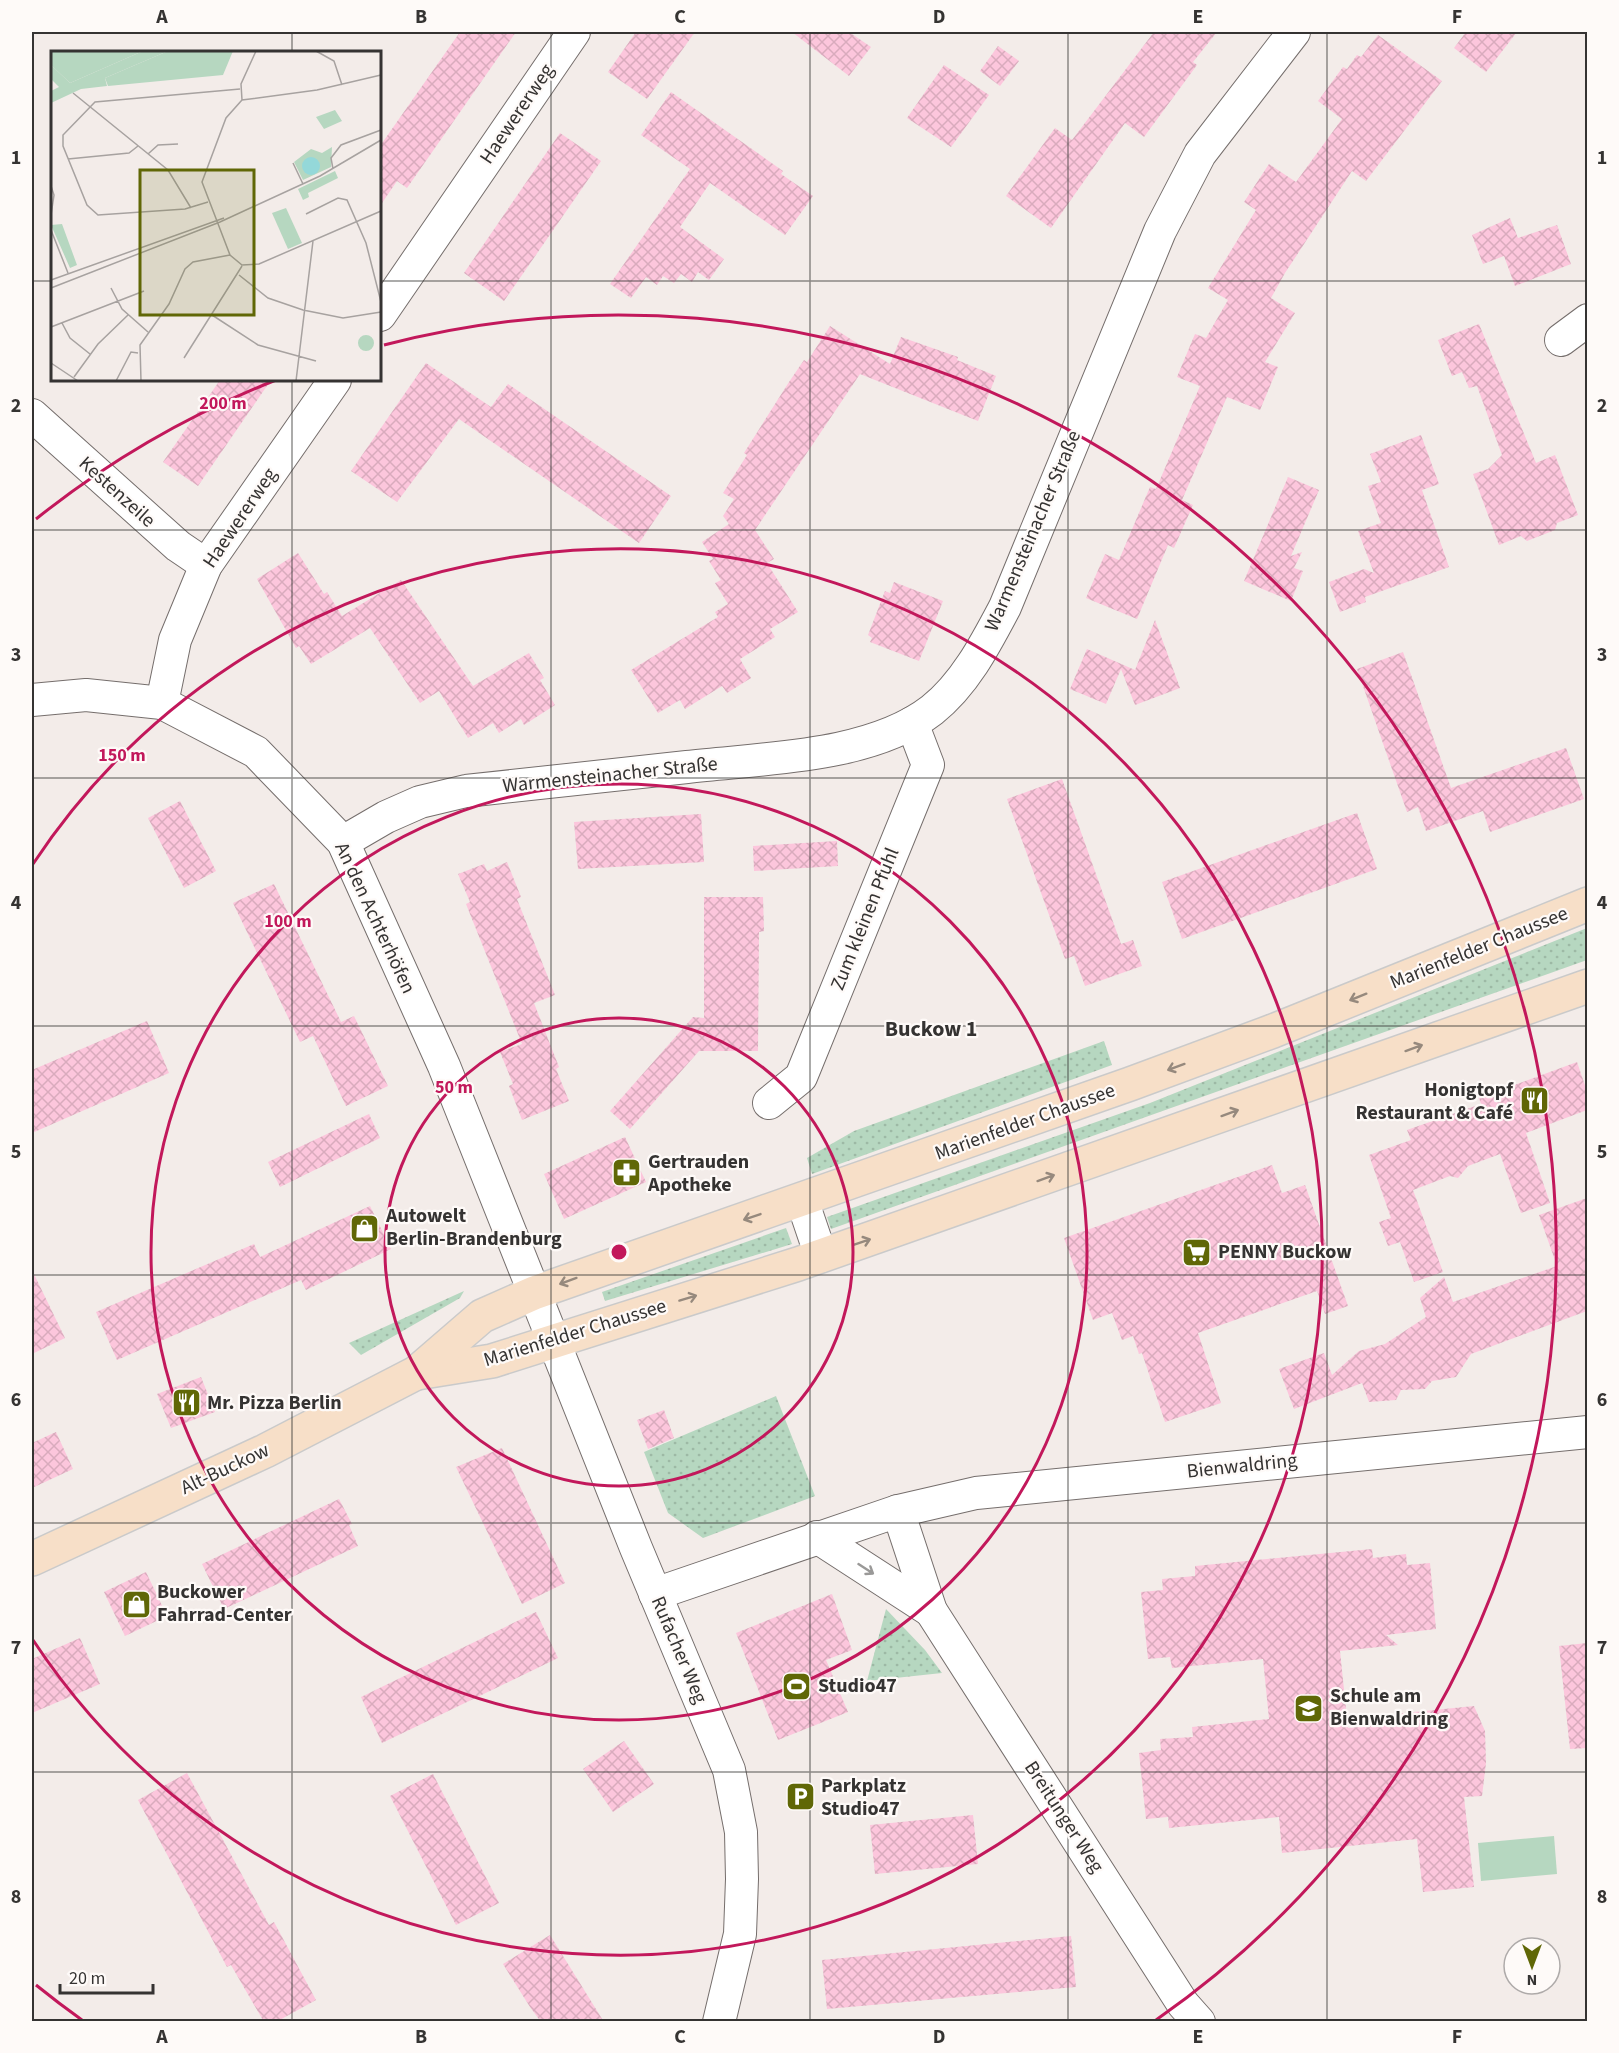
<svg xmlns="http://www.w3.org/2000/svg" width="1619" height="2053" viewBox="0 0 1619 2053" font-family="'Source Sans 3',sans-serif">
  <style>
    .grass { fill: url(#grass-dots) }
    .garden { fill: #b6d7c0 }
    .building { fill: url(#building-cross-hatch) }
    .lines { fill: none; stroke-linecap: round; stroke-linejoin: round }
    .minor-casing { stroke: #756e6c; stroke-width: 34 }
    .major-casing { stroke: #cacaca; stroke-width: 36 }
    .minor { stroke: #fff; stroke-width: 32 }
    .major { stroke: #f7dfc8; stroke-width: 33 }
    .oneway { stroke: #96897d }
    .oneway2 { stroke: #9a9998 }
    .grid { fill: none; stroke: #353332; stroke-width: 1.5; stroke-opacity: 0.55 }
    .ring { fill: none; stroke: #c2185b; stroke-width: 3 }
    .labels { text-anchor: middle; dominant-baseline: central; stroke-width: 4.5; stroke-linejoin: round; paint-order: stroke }
    .street-label { font-size: 20px; fill: #353332; stroke: #fefaf8 }
    .poi-label { font-size: 20px; font-weight: bold; fill: #353332; stroke: #fefaf8; text-anchor: start }
    .quarter-label { font-size: 22px; font-weight: bold; fill: #353332; stroke: #fefaf8 }
    .inset-road { fill: none; stroke: #a7a2a0; stroke-width: 1.5 }
    .view { fill: #606706; fill-opacity: 0.15; stroke: #606706; stroke-width: 3 }
    .inset-edge { fill: none; stroke: #353332; stroke-width: 3 }
    .centre { fill: #c2185b; stroke: #fefaf8; stroke-width: 3 }
    .ring-label { font-size: 18px; text-anchor: middle; font-weight: bold; fill: #c2185b; stroke: #fefaf8; stroke-width: 4.5; stroke-linejoin: round; paint-order: stroke }
    .neatline { fill: none; stroke: #353332; stroke-width: 2 }
    .grid-label { font-size: 20px; text-anchor: middle; font-weight: bold; fill: #353332 }
  </style>
  <defs>
    <pattern id="grass-dots" width="8" height="8" patternUnits="userSpaceOnUse" patternTransform="scale(1.5)"><rect width="8" height="8" fill="#b6d7c0"/><path d="M2 2h.1M6 6h.1" fill="none" stroke="#9db9a5" stroke-width="1.8" stroke-linecap="round"/></pattern>
    <pattern id="building-cross-hatch" width="8" height="8" patternUnits="userSpaceOnUse" patternTransform="scale(1.5)"><rect width="8" height="8" fill="#fcc6dc"/><path d="M0 0l8 8M0 8l8-8" fill="none" stroke="#d9abbd"/></pattern>
  </defs>
  <rect width="100%" height="100%" fill="#f3ece9"/>
  <!-- grass -->
  <g class="grass">
    <polygon points="1587,928 1587,960 831,1229 827,1217 1150,1103"/>
    <polygon points="1104,1041 1112,1065 812,1174 807,1158 854,1131"/>
    <polygon points="786,1228 792,1244 605,1301 602,1292"/>
    <polygon points="464,1291 460,1298 361,1355 349,1343"/>
    <polygon points="776,1396 815,1496 703,1538 668,1513 644,1452"/>
    <polygon points="886,1609 925,1650 942,1673 867,1681"/>
  </g>
  <!-- garden -->
  <polygon class="garden" points="1554,1836 1557,1874 1481,1881 1478,1843"/>
  <!-- building -->
  <g class="building">
    <polygon points="460,32 516,32 407,188 397,181 380,206 380,146"/>
    <polygon points="636,32 695,32 647,99 608,72"/>
    <polygon points="792,32 849,32 871,47 849,76"/>
    <polygon points="1154,32 1217,32 1193,62 1197,65 1144,137 1125,123 1051,228 1006,196 1055,128 1072,140"/>
    <polygon points="1466,32 1517,32 1486,72 1454,48"/>
    <polygon points="1378,35 1442,81 1366,181 1352,171 1285,273 1271,298 1295,313 1265,362 1278,367 1260,410 1227,397 1182,500 1193,505 1174,548 1168,545 1137,619 1086,598 1105,554 1119,560 1150,487 1156,489 1200,386 1177,377 1195,334 1206,338 1228,300 1208,288 1256,210 1244,202 1269,164 1296,182 1342,119 1318,101 1343,67 1347,69 1357,55 1361,57"/>
    <polygon points="998,46 1019,61 1000,86 980,71"/>
    <polygon points="944,65 989,95 951,147 907,118"/>
    <polygon points="671,92 783,171 781,174 813,196 785,235 710,183 680,227 724,259 709,280 698,272 692,282 681,274 674,283 663,276 657,285 646,277 631,298 610,284 690,169 641,135"/>
    <polygon points="560,133 601,161 504,301 464,273"/>
    <polygon points="1510,218 1518,238 1557,225 1571,264 1515,286 1504,256 1483,264 1472,235"/>
    <polygon points="1479,324 1536,463 1555,455 1578,515 1557,523 1555,530 1527,541 1521,536 1499,545 1473,474 1488,469 1502,455 1477,386 1469,388 1462,372 1452,376 1438,340"/>
    <polygon points="830,326 890,364 901,337 958,357 957,360 996,376 978,421 860,374 755,530 774,559 767,563 798,612 770,629 775,637 740,659 751,678 727,693 722,686 685,709 680,700 658,713 631,670 718,617 715,612 728,604 715,583 721,580 709,561 713,559 702,542 729,524 723,516 734,499 723,493 747,455 744,453 789,382 804,360 807,362"/>
    <polygon points="426,363 491,407 508,384 671,496 639,543 459,419 397,502 351,471"/>
    <polygon points="220,380 271,380 198,486 163,462"/>
    <polygon points="1421,435 1439,484 1422,490 1449,567 1365,597 1366,602 1340,612 1329,582 1364,569 1374,573 1358,531 1381,523 1368,486 1381,482 1370,454"/>
    <polygon points="1288,477 1319,490 1291,556 1302,552 1294,568 1303,571 1291,601 1244,581"/>
    <polygon points="298,553 324,594 327,592 342,616 401,580 473,686 529,653 544,678 540,680 555,705 524,725 521,719 499,733 493,723 468,738 439,691 420,703 370,628 311,664 299,646 296,648 257,579"/>
    <polygon points="894,582 943,601 919,661 870,642 872,638 868,635 885,591 890,593"/>
    <polygon points="1155,620 1180,688 1135,705 1121,669 1106,704 1070,689 1087,649 1135,670"/>
    <polygon points="1403,652 1451,788 1566,748 1584,799 1490,832 1483,811 1426,831 1418,807 1407,812 1357,669"/>
    <polygon points="1062,779 1121,944 1133,940 1142,966 1085,986 1074,956 1065,959 1007,799"/>
    <polygon points="180,801 216,871 184,888 148,818"/>
    <polygon points="1357,813 1377,869 1182,939 1162,882"/>
    <polygon points="701,814 704,862 578,869 574,822"/>
    <polygon points="837,841 838,866 754,871 753,846"/>
    <polygon points="507,862 521,897 517,899 555,995 534,1003 559,1067 556,1069 569,1101 522,1120 509,1086 513,1084 500,1052 522,1044 466,904 470,902 458,874 484,864 487,871"/>
    <polygon points="274,884 341,1022 354,1016 388,1086 346,1106 313,1036 300,1042 233,903"/>
    <polygon points="704,897 763,897 764,931 759,932 758,1051 699,1051 630,1129 610,1111 693,1017 704,1018"/>
    <polygon points="147,1021 169,1073 32,1133 32,1070"/>
    <polygon points="1577,1062 1587,1091 1587,1110 1526,1133 1550,1203 1521,1213 1500,1154 1468,1166 1458,1178 1450,1176 1413,1190 1443,1272 1414,1282 1400,1242 1388,1246 1379,1222 1391,1218 1369,1155 1411,1140 1407,1130 1481,1104 1479,1098"/>
    <polygon points="369,1114 380,1138 280,1187 268,1162"/>
    <polygon points="625,1137 646,1182 564,1219 544,1174"/>
    <polygon points="1272,1165 1282,1193 1305,1185 1348,1306 1325,1314 1317,1291 1198,1333 1221,1403 1165,1422 1142,1353 1139,1354 1133,1336 1122,1340 1112,1313 1093,1320 1064,1238"/>
    <polygon points="1587,1198 1587,1311 1471,1354 1456,1377 1432,1381 1425,1389 1401,1390 1396,1400 1369,1402 1362,1383 1294,1409 1279,1369 1324,1353 1332,1375 1359,1351 1385,1344 1426,1317 1420,1298 1444,1277 1453,1302 1557,1266 1539,1215"/>
    <polygon points="370,1206 391,1249 306,1290 301,1280 117,1360 96,1312 254,1244 260,1257"/>
    <polygon points="32,1270 65,1338 32,1354"/>
    <polygon points="201,1377 215,1412 171,1428 157,1394"/>
    <polygon points="664,1410 674,1438 648,1449 637,1420"/>
    <polygon points="56,1432 73,1469 32,1488 32,1443"/>
    <polygon points="502,1448 565,1583 522,1604 456,1467"/>
    <polygon points="339,1499 352,1524 349,1525 358,1546 224,1609 202,1564"/>
    <polygon points="1372,1549 1373,1558 1406,1554 1407,1565 1430,1563 1436,1629 1386,1635 1398,1645 1340,1651 1348,1728 1395,1724 1394,1714 1474,1706 1485,1731 1486,1763 1482,1796 1464,1797 1474,1887 1423,1892 1417,1839 1282,1853 1279,1817 1169,1828 1168,1817 1146,1819 1139,1753 1161,1750 1160,1739 1193,1737 1192,1727 1269,1719 1263,1659 1172,1668 1170,1657 1148,1659 1141,1592 1163,1590 1162,1579 1195,1576 1195,1566"/>
    <polygon points="146,1572 167,1616 125,1636 104,1592"/>
    <polygon points="832,1594 852,1650 826,1660 848,1712 778,1740 736,1633"/>
    <polygon points="536,1612 558,1658 382,1743 361,1697"/>
    <polygon points="80,1638 100,1684 32,1713 32,1659"/>
    <polygon points="1587,1643 1587,1748 1570,1749 1559,1646"/>
    <polygon points="624,1741 654,1784 613,1812 583,1769"/>
    <polygon points="187,1773 269,1925 274,1922 316,2000 276,2022 264,2022 231,1965 227,1967 138,1800"/>
    <polygon points="433,1774 499,1903 456,1925 390,1796"/>
    <polygon points="973,1815 978,1864 875,1874 870,1825"/>
    <polygon points="550,1935 604,2022 541,2022 530,2007 503,1964"/>
    <polygon points="1071,1936 1076,1987 827,2009 822,1960"/>
  </g>
  <g class="lines">
    <defs>
      <g id="minor">
        <polyline points="380,315 574,32"/>
        <polyline points="1561,340 1588,320"/>
        <polyline points="32,415 178,546 206,565"/>
        <polyline points="32,700 86,695 162,703 256,752 343,842 444,1066 636,1548 729,1770 741,1832 742,1879 740,1934 719,2022"/>
        <polyline points="162,703 175,640 206,565 335,380"/>
        <path d="M343 842 386 817 420 802 466 791C540 783 614 775 687 767 763 758 870 758 932 710 965 684 986 643 1005 607L1160 231 1200 154 1294 32"/>
        <polyline points="769,1103 801,1077 928,765 912,723"/>
        <polyline points="802,1200 821,1256"/>
        <polyline points="898,1511 931,1611 1183,2004 1199,2022"/>
        <polyline points="817,1537 931,1611"/>
        <polyline points="655,1594 898,1511 976,1493 1588,1432"/>
      </g>
      <g id="major">
        <polyline points="417,1373 492,1361 798,1264 1588,986"/>
        <polyline points="32,1559 265,1451 416,1373 482,1316 534,1293 1130,1084 1273,1031 1588,904"/>
      </g>
    </defs>
    <!-- minor casing -->
    <use href="#minor" class="minor-casing"/>
    <!-- major casing -->
    <use href="#major" class="major-casing"/>
    <!-- minor -->
    <use href="#minor" class="minor"/>
    <!-- major -->
    <use href="#major" class="major"/>
  </g>
  <!-- one-way arrows -->
  <defs><path id="oneway-shaft" d="M-6 0H5M1.5-3L5.5 0L1.5 3" fill="none" stroke-width="1.6" stroke-linecap="round" stroke-linejoin="round" transform="scale(1.5)"/></defs>
  <g class="oneway">
    <use href="#oneway-shaft" transform="translate(1358 997) rotate(158)"/>
    <use href="#oneway-shaft" transform="translate(1414 1048) rotate(-20)"/>
    <use href="#oneway-shaft" transform="translate(1176 1067) rotate(160)"/>
    <use href="#oneway-shaft" transform="translate(1230 1113) rotate(-20)"/>
    <use href="#oneway-shaft" transform="translate(1046 1178) rotate(-20)"/>
    <use href="#oneway-shaft" transform="translate(752 1217) rotate(161)"/>
    <use href="#oneway-shaft" transform="translate(862 1242) rotate(-19)"/>
    <use href="#oneway-shaft" transform="translate(568 1281) rotate(160)"/>
    <use href="#oneway-shaft" transform="translate(688 1298) rotate(-17)"/>
  </g>
  <use class="oneway2" href="#oneway-shaft" transform="translate(866 1569) rotate(33)"/>
  <!-- grid -->
  <path class="grid" d="M292 32V52M551 32V2022M810 32V2022M1068 32V2022M1327 32V2022M32 281H52M380 281H1588M292 380V2022M32 530H1588M32 778H1588M32 1026H1588M32 1275H1588M32 1523H1588M32 1772H1588"/>
  <!-- distance rings -->
  <g class="ring">
    <circle cx="619" cy="1252" r="234"/>
    <circle cx="619" cy="1252" r="468"/>
    <path d="M33 864A703 703 0 1 1 33 1640"/>
    <path d="M82 2020A937 937 0 0 1 36 1985M36 519A937 937 0 0 1 276 380M384 345A937 937 0 0 1 1156 2020"/>
  </g>
  <!-- icons -->
  <defs>
    <symbol id="restaurant-square" viewBox="-11 -11 22 22"><rect x="-9" y="-9" width="18" height="18" rx="4" fill="#606706" stroke="#fefaf8"/><path d="M-5-6h1v4h1v-4h1v4h1v-4h1v5L-1.5 .5V6h-2V.5L-5-1ZM5-6V6H3V1.5H1.5Q1.5-4 5-6Z" fill="#fff"/></symbol>
    <symbol id="pharmacy-square" viewBox="-11 -11 22 22"><rect x="-9" y="-9" width="18" height="18" rx="4" fill="#606706" stroke="#fefaf8"/><path d="M-2-6h4v4h4v4h-4v4h-4v-4h-4v-4h4Z" fill="#fff"/></symbol>
    <symbol id="shop-square" viewBox="-11 -11 22 22"><rect x="-9" y="-9" width="18" height="18" rx="4" fill="#606706" stroke="#fefaf8"/><path d="M-5-2.5h2.3a2.7 3.5 0 0 1 5.4 0H5L5.5 6h-11ZM-1.5-2.5h3a1.5 2.3 0 0 0-3 0Z" fill="#fff"/></symbol>
    <symbol id="supermarket-square" viewBox="-11 -11 22 22"><rect x="-9" y="-9" width="18" height="18" rx="4" fill="#606706" stroke="#fefaf8"/><path d="M-6-5.5h2.5l.6 2H6L4.5 2H-2.5L-4.4-4H-6ZM-1.5 3.2a1.3 1.3 0 1 0 .1 0ZM3 3.2a1.3 1.3 0 1 0 .1 0Z" fill="#fff"/></symbol>
    <symbol id="stadium-square" viewBox="-11 -11 22 22"><rect x="-9" y="-9" width="18" height="18" rx="4" fill="#606706" stroke="#fefaf8"/><path d="M0-5a6.5 5 0 1 0 0 10a6.5 5 0 1 0 0-10ZM-3.5-1.8h7v3.6h-7Z" fill="#fff"/></symbol>
    <symbol id="school-square" viewBox="-11 -11 22 22"><rect x="-9" y="-9" width="18" height="18" rx="4" fill="#606706" stroke="#fefaf8"/><path d="M0-5L7-2L0 1L-7-2ZM-4 1L0 2.5L4 1V4Q0 6-4 4Z" fill="#fff"/></symbol>
    <symbol id="parking-square" viewBox="-11 -11 22 22"><rect x="-9" y="-9" width="18" height="18" rx="4" fill="#606706" stroke="#fefaf8"/><path d="M-3.5-5.5H1a3.5 3.5 0 0 1 0 7H-1V5.5H-3.5ZM-1-3.4V-.6H.8a1.4 1.4 0 0 0 0-2.8Z" fill="#fff"/></symbol>
  </defs>
  <g fill-rule="evenodd">
    <use href="#restaurant-square" x="1518" y="1084" width="33" height="33"/>
    <use href="#pharmacy-square" x="610" y="1156" width="33" height="33"/>
    <use href="#shop-square" x="348" y="1212" width="33" height="33"/>
    <use href="#supermarket-square" x="1180" y="1236" width="33" height="33"/>
    <use href="#restaurant-square" x="170" y="1386" width="33" height="33"/>
    <use href="#shop-square" x="120" y="1588" width="33" height="33"/>
    <use href="#stadium-square" x="780" y="1670" width="33" height="33"/>
    <use href="#school-square" x="1292" y="1692" width="33" height="33"/>
    <use href="#parking-square" x="784" y="1780" width="33" height="33"/>
  </g>
  <g class="labels">
    <!-- street labels -->
    <g class="street-label">
      <text transform="translate(517 114) rotate(-56)">Haewererweg</text>
      <text transform="translate(117 492) rotate(42)">Kestenzeile</text>
      <text transform="translate(240 518) rotate(-56)">Haewererweg</text>
      <text transform="translate(1033 531) rotate(-67)">Warmensteinacher Straße</text>
      <text transform="translate(610 775) rotate(-6)">Warmensteinacher Straße</text>
      <text transform="translate(375 918) rotate(65)">An den Achterhöfen</text>
      <text transform="translate(865 919) rotate(-68)">Zum kleinen Pfuhl</text>
      <text transform="translate(1479 948) rotate(-22)">Marienfelder Chaussee</text>
      <text transform="translate(1025 1122) rotate(-20)">Marienfelder Chaussee</text>
      <text transform="translate(575 1333) rotate(-17)">Marienfelder Chaussee</text>
      <text transform="translate(1242 1466) rotate(-6)">Bienwaldring</text>
      <text transform="translate(225 1469) rotate(-25)">Alt-Buckow</text>
      <text transform="translate(679 1650) rotate(67)">Rufacher Weg</text>
      <text transform="translate(1064 1817) rotate(57)">Breitunger Weg</text>
    </g>
    <!-- poi labels -->
    <g class="poi-label">
      <text x="1513" y="1090" text-anchor="end">Honigtopf<tspan x="1513" dy="23">Restaurant &amp; Café</tspan></text>
      <text x="648" y="1162">Gertrauden<tspan x="648" dy="23">Apotheke</tspan></text>
      <text x="386" y="1216">Autowelt<tspan x="386" dy="23">Berlin-Brandenburg</tspan></text>
      <text x="1218" y="1252">PENNY Buckow</text>
      <text x="207" y="1403">Mr. Pizza Berlin</text>
      <text x="157" y="1592">Buckower<tspan x="157" dy="23">Fahrrad-Center</tspan></text>
      <text x="818" y="1686">Studio47</text>
      <text x="1330" y="1696">Schule am<tspan x="1330" dy="23">Bienwaldring</tspan></text>
      <text x="821" y="1786">Parkplatz<tspan x="821" dy="23">Studio47</tspan></text>
    </g>
    <!-- quarter labels -->
    <g class="quarter-label">
      <text x="931" y="1029">Buckow 1</text>
    </g>
  </g>
  <!-- overview -->
  <g transform="translate(51 51)">
    <rect width="330" height="330" fill="#f3ece9"/>
    <path d="M92 0H117L54 27 56 35 30 38 0 52V40L8 36 0 28V14L19 32ZM284 59 291 70 273 78 265 66ZM281 96 280 116 252 129 243 111 260 98 271 102ZM284 120 287 127 257 142 258 146 252 149 247 138ZM11 173 26 214 19 217 0 174ZM307 292a8 8 0 1 1 16 0a8 8 0 1 1-16 0Z" fill="#b6d7c0"/>
    <path d="M235 157 251 192 237 198 221 162Z" fill="#b6d7c0"/>
    <path d="M0 0H92L19 32 0 14ZM117 0H182L172 24 57 35 54 27Z" fill="#b6d7c0"/>
    <path d="M251 115a9 9 0 1 1 18 0a9 9 0 1 1-18 0Z" fill="#94d8d9"/>
    <path class="inset-road" d="M265 0 283 10 291 34M330 24 266 39 191 49 175 67 151 131 179 204 191 214 208 213 330 160M22 42 117 119 140 157M191 49 190 33 205 0M97 103 107 94 127 93M17 108 78 102 87 95M242 112 252 133M282 118 280 107 290 94 330 79M0 135 3 144 0 164M157 151 134 158 47 164 36 154 12 95V84L44 51 189 38M255 163 287 147 296 149 315 192 330 251M0 179 17 222M188 224 217 247 252 259 292 267 330 261M0 229 173 167M0 237 169 171 269 125 330 89M60 237 71 258 97 281M161 264 207 294 265 310M11 272 19 287 39 303M0 276 93 240M133 307 191 215M0 312 27 330M23 326 47 293 77 264M65 330 80 301 87 302M90 330 89 294 118 253 134 218 142 211 179 204M245 330 262 190"/>
    <path class="view" d="M89 119H203V264H89Z"/>
    <rect width="330" height="330" class="inset-edge"/>
  </g>
  <circle cx="619" cy="1252" r="9" class="centre"/>
  <g class="ring-label">
    <text x="223" y="409">200 m</text>
    <text x="122" y="761">150 m</text>
    <text x="288" y="927">100 m</text>
    <text x="454" y="1093">50 m</text>
  </g>
  <!-- border -->
  <rect width="1619" height="2053" fill="none" stroke="#fefaf8" stroke-width="66"/>
  <!-- north arrow -->
  <g transform="translate(1532 1966) rotate(180)"><circle r="28" fill="#fefaf8" stroke="#aeaaa9" stroke-width="1.5"/>
  <path d="M0-4.5L10 22L0 15L-10 22Z" fill="#606706"/>
  <text y="-9" font-size="16" font-weight="bold" text-anchor="middle" fill="#353332">N</text>
  </g>
  <!-- scale -->
  <path d="M60 1984v9h93v-9" fill="none" stroke="#353332" stroke-width="3"/>
  <text x="69" y="1984" font-size="18" fill="#353332" stroke="#fefaf8" stroke-width="4.5" paint-order="stroke">20 m</text>
  <rect x="33" y="33" width="1553" height="1987" class="neatline"/>
  <g class="grid-label">
    <text x="162" y="23">A</text>
    <text x="421" y="23">B</text>
    <text x="680" y="23">C</text>
    <text x="939" y="23">D</text>
    <text x="1198" y="23">E</text>
    <text x="1457" y="23">F</text>
    <text x="16" y="164">1</text>
    <text x="1602" y="164">1</text>
    <text x="16" y="412">2</text>
    <text x="1602" y="412">2</text>
    <text x="16" y="661">3</text>
    <text x="1602" y="661">3</text>
    <text x="16" y="909">4</text>
    <text x="1602" y="909">4</text>
    <text x="16" y="1158">5</text>
    <text x="1602" y="1158">5</text>
    <text x="16" y="1406">6</text>
    <text x="1602" y="1406">6</text>
    <text x="16" y="1654">7</text>
    <text x="1602" y="1654">7</text>
    <text x="16" y="1903">8</text>
    <text x="1602" y="1903">8</text>
    <text x="162" y="2043">A</text>
    <text x="421" y="2043">B</text>
    <text x="680" y="2043">C</text>
    <text x="939" y="2043">D</text>
    <text x="1198" y="2043">E</text>
    <text x="1457" y="2043">F</text>
  </g>
</svg>
